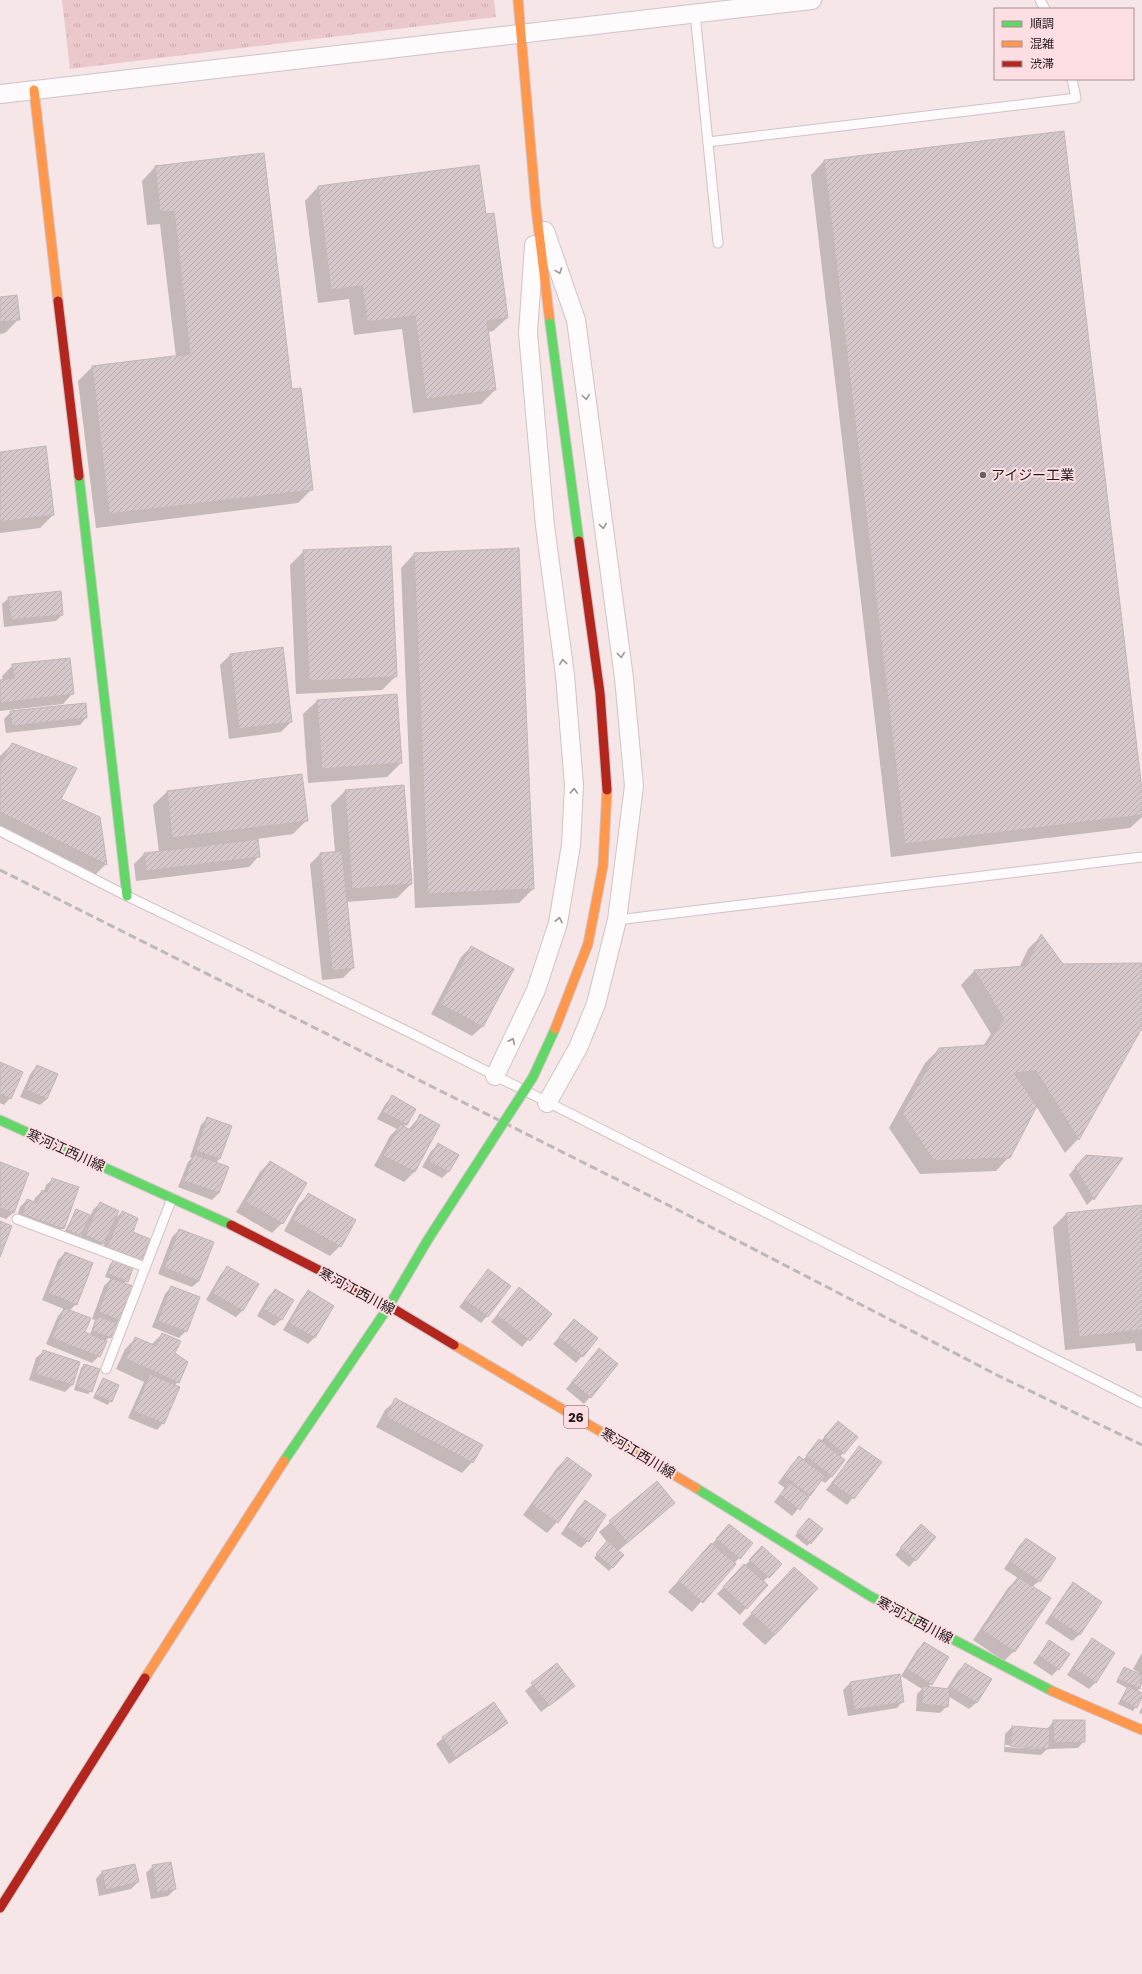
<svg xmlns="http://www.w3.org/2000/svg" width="1142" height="1974" viewBox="0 0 1142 1974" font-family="Poppins,'Noto Sans JP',sans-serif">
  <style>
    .park { fill: url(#park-tufts) }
    .shadow { fill: #0003; fill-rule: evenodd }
    .building { fill: url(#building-hatch); stroke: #c2b6b7 }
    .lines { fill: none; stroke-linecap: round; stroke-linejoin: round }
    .lane-casing { stroke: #d0c3c5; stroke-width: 11 }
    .street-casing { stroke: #d0c3c5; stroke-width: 20 }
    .fast-casing { stroke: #d0c3c5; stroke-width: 11 }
    .slow-casing { stroke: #d0c3c5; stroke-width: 11 }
    .jam-casing { stroke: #d0c3c5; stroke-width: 11 }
    .lane { stroke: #fefbfc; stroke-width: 9 }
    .street { stroke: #fefbfc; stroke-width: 18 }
    .fast { stroke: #63d668; stroke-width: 9 }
    .slow { stroke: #ff974d; stroke-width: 9 }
    .jam { stroke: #b3261e; stroke-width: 9 }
    .rail { stroke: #bdb9b9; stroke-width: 3; stroke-dasharray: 8 4; stroke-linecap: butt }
    .fast-bridge-casing { stroke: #d0c3c5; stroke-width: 11; stroke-linecap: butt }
    .slow-bridge-casing { stroke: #d0c3c5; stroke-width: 11; stroke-linecap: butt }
    .jam-bridge-casing { stroke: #d0c3c5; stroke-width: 11; stroke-linecap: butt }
    .fast-bridge { stroke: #63d668; stroke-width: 9 }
    .slow-bridge { stroke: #ff974d; stroke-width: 9 }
    .jam-bridge { stroke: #b3261e; stroke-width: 9 }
    .oneway { stroke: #9b9596 }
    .poi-dot { fill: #6d6062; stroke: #fddfe3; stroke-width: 1.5 }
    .labels { text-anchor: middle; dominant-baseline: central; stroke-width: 4; stroke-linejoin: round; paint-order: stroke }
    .shield { fill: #fddfe3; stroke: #645456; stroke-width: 1 }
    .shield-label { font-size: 13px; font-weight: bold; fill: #23181a }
    .poi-label { font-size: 14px; fill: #23181a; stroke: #fddfe3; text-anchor: start }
    .street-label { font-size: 14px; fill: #23181a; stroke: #fddfe3 }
  </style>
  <defs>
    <pattern id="park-tufts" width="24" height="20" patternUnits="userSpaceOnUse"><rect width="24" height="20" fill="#eac8cc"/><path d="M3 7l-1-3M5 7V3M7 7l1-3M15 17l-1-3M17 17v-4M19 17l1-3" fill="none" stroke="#c8abaf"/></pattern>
    <pattern id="building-hatch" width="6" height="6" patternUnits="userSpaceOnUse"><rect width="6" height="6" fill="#d6c8ca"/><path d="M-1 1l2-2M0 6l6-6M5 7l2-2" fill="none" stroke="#b7abad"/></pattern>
  </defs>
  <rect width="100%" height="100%" fill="#f6e6e8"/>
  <!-- park -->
  <polygon class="park" points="62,0 494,0 496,17 70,69"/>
  <!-- shadow -->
  <g class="shadow">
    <polygon points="824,161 1142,798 1142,817 1130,828 891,857 811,175"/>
    <polygon points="155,167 291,390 312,489 298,503 96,528 78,381 92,367 176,357 160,224 147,225 142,181"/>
    <polygon points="318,187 485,216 507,318 493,331 488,332 495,390 481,404 413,413 402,329 354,335 349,299 318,303 305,201"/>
    <polygon points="0,298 19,319 5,333 0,334"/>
    <polygon points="0,453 53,515 40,528 0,533"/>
    <polygon points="304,551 396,676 382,690 296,694 290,565"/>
    <polygon points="414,554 533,889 519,903 415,908 401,568"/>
    <polygon points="9,598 62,615 56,621 4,627 2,604"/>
    <polygon points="230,655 291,722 281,732 229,739 220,665"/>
    <polygon points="13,665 73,693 63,704 0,711 0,681 3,680 2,676"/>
    <polygon points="396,695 401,763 387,777 308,783 303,714 317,701"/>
    <polygon points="11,712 86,718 80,725 6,733 4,719"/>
    <polygon points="12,744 60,799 106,864 92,878 0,833 0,756"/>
    <polygon points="345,791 411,884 397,898 346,902 353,968 343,978 322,980 310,864 320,854 335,852 331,805"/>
    <polygon points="167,792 307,820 293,834 257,839 259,856 249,867 136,881 134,864 144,854 159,852 153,805"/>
    <polygon points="1041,936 1063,965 1142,964 1142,1026 1078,1139 1065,1153 1036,1106 1009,1157 996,1171 920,1174 889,1128 925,1063 939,1049 983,1046 991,1034 961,985 974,971 1019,968 1028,949"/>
    <polygon points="471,947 483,1026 472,1036 431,1014 461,957"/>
    <polygon points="0,1063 10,1098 4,1105 0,1103"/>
    <polygon points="37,1066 47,1099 40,1105 20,1097 31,1073"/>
    <polygon points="392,1097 407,1124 403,1127 408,1130 420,1116 439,1125 414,1172 404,1182 374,1166 390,1136 397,1129 377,1119 386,1103"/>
    <polygon points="207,1118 219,1159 216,1163 219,1193 212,1200 178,1187 188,1162 192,1158 190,1157 201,1125"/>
    <polygon points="438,1145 449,1171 442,1178 422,1167 431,1151"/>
    <polygon points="1121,1159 1093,1199 1087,1205 1069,1175 1079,1163"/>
    <polygon points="270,1162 282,1223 272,1233 236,1212 260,1172"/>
    <polygon points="0,1163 28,1173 13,1213 6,1219 0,1217"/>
    <polygon points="53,1179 63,1228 56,1235 16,1220 20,1207 27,1200 33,1203 35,1198 42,1191 44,1191 46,1185"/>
    <polygon points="308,1195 340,1246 330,1256 284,1231 298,1205"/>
    <polygon points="100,1203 114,1220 122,1212 132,1233 149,1240 141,1261 133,1267 124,1284 119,1320 110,1337 106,1340 99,1356 92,1363 46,1344 58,1316 64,1309 42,1300 58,1260 65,1253 76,1304 69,1311 84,1333 90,1335 95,1320 92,1319 104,1286 111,1279 105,1277 110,1264 113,1261 122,1265 123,1263 101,1254 106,1240 97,1250 79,1242 82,1234 77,1239 64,1233 76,1210 90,1216 93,1210"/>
    <polygon points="1142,1206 1142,1351 1136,1351 1135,1343 1065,1350 1053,1227 1066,1214"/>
    <polygon points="179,1230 199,1281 192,1287 158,1274 172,1237"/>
    <polygon points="227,1267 243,1310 236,1317 206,1300 221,1274"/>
    <polygon points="488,1270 487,1316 481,1323 459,1307"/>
    <polygon points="171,1287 186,1331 179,1338 152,1327 165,1294"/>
    <polygon points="519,1289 550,1314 522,1347 491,1322"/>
    <polygon points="275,1290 293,1300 281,1320 274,1326 257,1316 268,1297"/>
    <polygon points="308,1292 315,1337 308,1344 283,1330 302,1298"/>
    <polygon points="568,1327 582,1356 576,1363 553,1344"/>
    <polygon points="162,1334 174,1353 178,1382 174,1386 163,1423 157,1430 128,1418 144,1382 116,1369 125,1349 136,1338 152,1344"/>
    <polygon points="43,1352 79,1363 72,1385 65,1392 29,1380 36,1358"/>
    <polygon points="593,1356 590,1397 584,1404 566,1389"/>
    <polygon points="84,1365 91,1391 88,1394 74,1390 81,1368"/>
    <polygon points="103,1380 118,1386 108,1405 93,1398"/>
    <polygon points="396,1400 472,1462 462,1473 376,1427 385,1410"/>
    <polygon points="832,1429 843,1453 840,1457 832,1476 825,1483 821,1480 792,1516 774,1502 785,1488 778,1483 792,1464 799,1457 803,1460"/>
    <polygon points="859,1447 880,1462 847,1505 826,1490"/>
    <polygon points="567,1458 591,1476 557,1522 547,1533 523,1515 557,1468"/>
    <polygon points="657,1483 674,1503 618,1551 623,1555 609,1571 594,1558 607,1542 599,1532"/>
    <polygon points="585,1501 588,1541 581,1548 561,1534 578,1508"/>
    <polygon points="806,1522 810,1543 807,1546 795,1536"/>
    <polygon points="921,1525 935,1537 909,1567 895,1555"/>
    <polygon points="723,1532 752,1543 692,1612 668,1592"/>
    <polygon points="1026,1539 1039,1581 1032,1587 1014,1651 1004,1661 973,1640 1008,1588 1018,1578 1004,1569 1019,1546"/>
    <polygon points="756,1554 780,1564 763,1582 746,1608 740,1615 717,1594"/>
    <polygon points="784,1578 775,1635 765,1645 742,1624"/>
    <polygon points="1073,1583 1101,1602 1079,1635 1072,1641 1045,1623 1067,1590"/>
    <polygon points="1093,1640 1096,1682 1089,1689 1067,1675 1086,1646"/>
    <polygon points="1049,1642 1058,1669 1052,1676 1033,1663"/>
    <polygon points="924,1643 931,1684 927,1688 946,1690 958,1671 965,1664 990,1680 976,1703 969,1709 948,1696 947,1706 940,1713 916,1711 917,1694 922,1689 901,1676 917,1650"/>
    <polygon points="1142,1653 1142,1684 1137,1692 1142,1696 1133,1711 1118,1704 1127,1688 1116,1682 1124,1668 1138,1674 1139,1673 1133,1669"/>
    <polygon points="557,1664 574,1686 541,1712 525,1691"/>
    <polygon points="899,1675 903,1701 897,1708 848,1716 843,1690 850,1683"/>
    <polygon points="1142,1707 1142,1714 1139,1713"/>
    <path d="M1054 1721 1084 1741 1078 1748 1047 1749 1041 1755 1004 1752 1005 1734 1012 1727 1047 1729ZM1005 1745 1043 1747V1749L1005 1747Z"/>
    <polygon points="506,1723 500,1729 449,1764 436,1744 443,1738"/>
    <polygon points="153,1866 175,1889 168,1896 151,1899 146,1873"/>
    <polygon points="102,1872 138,1882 131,1889 99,1896 96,1879"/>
  </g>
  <!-- building -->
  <g class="building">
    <polygon points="1064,131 1142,790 1142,815 905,844 824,160"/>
    <polygon points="264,153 292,389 301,388 313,490 109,514 92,366 190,354 174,211 160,212 155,166"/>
    <polygon points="479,165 486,214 494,213 508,318 487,321 496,390 426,399 415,316 367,322 362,286 331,290 318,186"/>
    <polygon points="17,295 20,320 0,322 0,297"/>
    <polygon points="46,446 54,515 0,522 0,452"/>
    <polygon points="391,546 397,677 309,681 303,550"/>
    <polygon points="519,548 534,889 428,894 414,553"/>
    <polygon points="61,591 63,615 11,620 8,597"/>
    <polygon points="283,647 292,722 239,729 230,654"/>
    <polygon points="70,658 74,694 0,703 0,680 14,678 12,664"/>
    <polygon points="397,694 402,763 322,769 317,700"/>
    <polygon points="86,703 87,718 12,726 10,711"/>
    <polygon points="12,743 77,768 61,799 100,817 107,865 0,812 0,764"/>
    <polygon points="302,774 308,821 172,838 167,791"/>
    <polygon points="404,785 412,884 352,889 345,790"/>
    <polygon points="258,839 260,857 146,871 144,853"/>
    <polygon points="342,851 354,968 332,971 320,853"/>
    <polygon points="1041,934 1063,964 1142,963 1142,1028 1079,1140 1036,1071 1014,1073 1037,1106 1010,1158 934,1161 902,1113 939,1048 987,1045 1004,1019 974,970 1026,966"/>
    <polygon points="471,946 514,969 483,1027 440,1004"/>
    <polygon points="0,1062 23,1072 11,1099 0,1094"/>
    <polygon points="37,1065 58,1074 47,1099 26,1090"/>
    <polygon points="392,1095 416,1109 407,1125 383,1112"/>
    <polygon points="420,1114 440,1125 415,1172 383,1156 400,1124 412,1131"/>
    <polygon points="207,1117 232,1126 220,1159 196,1151"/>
    <polygon points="438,1143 459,1155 449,1172 428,1161"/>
    <polygon points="194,1154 229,1167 219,1193 184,1181"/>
    <polygon points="1086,1155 1123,1158 1094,1200 1075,1167"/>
    <polygon points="270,1161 307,1183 283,1224 246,1202"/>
    <polygon points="0,1162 29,1173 14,1213 0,1208"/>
    <polygon points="52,1178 79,1187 64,1229 22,1214 27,1199 37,1203 42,1190 47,1192"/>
    <polygon points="308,1193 356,1220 341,1247 293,1220"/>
    <polygon points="100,1202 119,1211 104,1244 85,1235"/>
    <polygon points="1142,1205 1142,1330 1079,1337 1066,1213"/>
    <polygon points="76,1209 90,1215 81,1236 67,1230"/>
    <polygon points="122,1211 138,1218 133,1232 150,1239 142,1261 107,1247"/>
    <polygon points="0,1221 12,1226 0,1257"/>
    <polygon points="179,1229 214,1242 199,1281 164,1268"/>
    <polygon points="65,1252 93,1263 77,1305 48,1293"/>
    <polygon points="113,1260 133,1268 128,1282 108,1274"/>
    <polygon points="227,1266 259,1284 243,1311 212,1293"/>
    <polygon points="488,1269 511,1286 488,1317 465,1300"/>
    <polygon points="111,1278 133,1286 119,1320 98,1312"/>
    <polygon points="171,1286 200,1297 187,1332 158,1321"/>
    <polygon points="519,1287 552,1314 530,1341 497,1315"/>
    <polygon points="275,1289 294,1300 282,1320 263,1309"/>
    <polygon points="308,1290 334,1306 315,1338 289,1323"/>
    <polygon points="64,1308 91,1318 85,1332 107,1341 100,1357 52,1338"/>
    <polygon points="98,1316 117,1323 111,1338 92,1331"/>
    <polygon points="574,1319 598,1338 583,1357 559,1337"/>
    <polygon points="162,1333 181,1341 175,1353 188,1362 179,1383 126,1359 135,1337 156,1346"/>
    <polygon points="599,1348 618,1364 591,1398 572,1382"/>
    <polygon points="43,1350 80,1362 73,1385 35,1374"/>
    <polygon points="84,1364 100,1369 92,1392 76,1387"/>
    <polygon points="150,1374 180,1387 164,1424 134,1411"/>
    <polygon points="103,1378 119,1385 112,1402 95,1395"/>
    <polygon points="395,1398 483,1445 473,1463 386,1417"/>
    <polygon points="838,1421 858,1437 844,1454 824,1437"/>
    <polygon points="819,1439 845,1460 832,1477 806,1456"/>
    <polygon points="859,1446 882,1462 854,1499 832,1483"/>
    <polygon points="799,1456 825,1476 810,1496 784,1476"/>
    <polygon points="567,1457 592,1475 558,1523 532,1505"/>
    <polygon points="657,1481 675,1503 627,1543 609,1521"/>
    <polygon points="789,1482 809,1497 800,1510 780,1495"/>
    <polygon points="585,1500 606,1515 589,1542 567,1527"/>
    <polygon points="809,1518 823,1529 811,1544 797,1532"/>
    <polygon points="729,1524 753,1543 740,1559 716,1539"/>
    <polygon points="921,1524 936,1537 916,1561 900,1548"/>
    <polygon points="1026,1538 1056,1558 1040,1582 1010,1562"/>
    <polygon points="607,1541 624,1555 613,1568 596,1554"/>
    <polygon points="711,1543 736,1564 703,1603 678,1581"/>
    <polygon points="762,1546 782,1564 769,1578 749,1560"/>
    <polygon points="744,1564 768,1585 747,1609 723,1587"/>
    <polygon points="794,1567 818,1588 775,1635 751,1613"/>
    <polygon points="1018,1577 1051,1598 1015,1652 982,1630"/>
    <polygon points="1073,1582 1102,1602 1080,1635 1051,1616"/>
    <polygon points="1092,1638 1115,1653 1096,1683 1073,1668"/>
    <polygon points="1049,1640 1070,1654 1059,1670 1039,1656"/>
    <polygon points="924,1642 949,1657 932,1685 907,1669"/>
    <polygon points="557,1663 575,1686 549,1706 531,1683"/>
    <polygon points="965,1663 992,1679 977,1703 950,1687"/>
    <polygon points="1124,1667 1142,1675 1140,1689 1118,1679"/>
    <polygon points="900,1674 904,1702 854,1710 850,1682"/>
    <polygon points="923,1686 950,1689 948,1707 922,1704"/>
    <polygon points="1128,1686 1142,1693 1142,1698 1137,1708 1121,1700"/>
    <polygon points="494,1702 508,1723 456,1758 442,1737"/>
    <polygon points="1053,1720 1085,1720 1085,1742 1054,1743"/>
    <polygon points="1012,1726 1050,1729 1049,1749 1010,1746"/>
    <polygon points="171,1862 176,1889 157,1893 152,1865"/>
    <polygon points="135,1864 139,1882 106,1890 102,1871"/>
  </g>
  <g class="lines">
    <defs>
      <g id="lane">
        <polyline points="1040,0 1045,9"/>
        <polyline points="695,13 718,243"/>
        <polyline points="708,142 1076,98 1072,79"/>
        <polyline points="0,831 127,896 415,1035 1142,1403"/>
        <polyline points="617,920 1142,857"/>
        <polyline points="17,1219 145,1267"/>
        <polyline points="106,1369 172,1198"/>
      </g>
      <g id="street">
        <polyline points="0,94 812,0"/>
        <polyline points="545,231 576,320 624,678 634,786 617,920 596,1004 578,1048 547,1103"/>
        <polyline points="495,1076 536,990 558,923 571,845 574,785 565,675 545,526 528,333 534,245"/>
      </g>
      <g id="fast">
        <polyline points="79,476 127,896"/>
        <polyline points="0,1120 231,1225"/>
        <polyline points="284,1461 389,1306 427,1241"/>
        <polyline points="696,1488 870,1596 1052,1691"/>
      </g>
      <g id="slow">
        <polyline points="518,0 536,208 550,323"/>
        <polyline points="34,90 58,301"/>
        <polyline points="454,1345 696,1488"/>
        <polyline points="145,1678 284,1461"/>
        <polyline points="1052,1691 1142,1730"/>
      </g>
      <g id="jam">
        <polyline points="58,301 79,476"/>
        <polyline points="231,1225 389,1306 454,1345"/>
        <polyline points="0,1908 145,1678"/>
      </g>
    </defs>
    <!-- lane casing -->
    <use href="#lane" class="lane-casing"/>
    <!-- street casing -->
    <use href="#street" class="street-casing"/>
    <!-- fast casing -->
    <use href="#fast" class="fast-casing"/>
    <!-- slow casing -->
    <use href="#slow" class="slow-casing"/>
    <!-- jam casing -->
    <use href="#jam" class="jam-casing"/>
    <!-- lane -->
    <use href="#lane" class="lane"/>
    <!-- street -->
    <use href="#street" class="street"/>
    <!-- fast -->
    <use href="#fast" class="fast"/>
    <!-- slow -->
    <use href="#slow" class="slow"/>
    <!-- jam -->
    <use href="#jam" class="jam"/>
    <!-- rail -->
    <polyline class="rail" points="0,870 680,1211 999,1376 1142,1445"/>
    <defs>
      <g id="fast-bridge">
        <polyline points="550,323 579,541"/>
        <polyline points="427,1241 533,1077 555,1029"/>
      </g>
      <polyline id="slow-bridge" points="555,1029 588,944 603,866 607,790"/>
      <polyline id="jam-bridge" points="579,541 600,693 607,790"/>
    </defs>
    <!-- fast-bridge casing -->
    <use href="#fast-bridge" class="fast-bridge-casing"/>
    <!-- slow-bridge casing -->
    <use href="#slow-bridge" class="slow-bridge-casing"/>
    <!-- jam-bridge casing -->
    <use href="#jam-bridge" class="jam-bridge-casing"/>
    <!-- fast-bridge -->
    <use href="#fast-bridge" class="fast-bridge"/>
    <!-- slow-bridge -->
    <use href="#slow-bridge" class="slow-bridge"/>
    <!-- jam-bridge -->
    <use href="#jam-bridge" class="jam-bridge"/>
  </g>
  <!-- one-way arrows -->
  <defs><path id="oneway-chevron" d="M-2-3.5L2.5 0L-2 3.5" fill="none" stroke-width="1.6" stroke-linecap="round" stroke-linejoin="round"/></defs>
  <g class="oneway">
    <use href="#oneway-chevron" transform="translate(559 271) rotate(70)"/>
    <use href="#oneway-chevron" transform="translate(586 397) rotate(82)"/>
    <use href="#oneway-chevron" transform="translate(603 526) rotate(82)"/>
    <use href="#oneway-chevron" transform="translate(621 655) rotate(82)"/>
    <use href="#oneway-chevron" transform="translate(563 662) rotate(-97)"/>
    <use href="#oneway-chevron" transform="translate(574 791) rotate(-88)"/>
    <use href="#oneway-chevron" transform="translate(559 920) rotate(-78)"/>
    <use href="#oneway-chevron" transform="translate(512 1041) rotate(-64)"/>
  </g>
  <!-- markers -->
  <circle class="poi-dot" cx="983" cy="475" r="4"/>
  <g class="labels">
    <!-- shield labels -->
    <rect class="shield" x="564" y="1406" width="24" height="22" rx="3"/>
    <g class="shield-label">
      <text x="576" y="1417">26</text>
    </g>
    <!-- poi labels -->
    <g class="poi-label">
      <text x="991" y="475">アイジー工業</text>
    </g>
    <!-- street labels -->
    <g class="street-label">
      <text transform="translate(66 1150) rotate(24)">寒河江西川線</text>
      <text transform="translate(357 1291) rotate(28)">寒河江西川線</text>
      <text transform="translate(638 1453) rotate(31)">寒河江西川線</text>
      <text transform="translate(915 1620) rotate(28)">寒河江西川線</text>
    </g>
  </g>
  <!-- legend -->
  <rect x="994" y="8" width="140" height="72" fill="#fddfe3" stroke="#a68f93"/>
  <rect x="1002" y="21" width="20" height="6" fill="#63d668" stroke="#a68f93"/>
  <text x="1030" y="28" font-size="12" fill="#23181a">順調</text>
  <rect x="1002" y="41" width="20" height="6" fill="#ff974d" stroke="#a68f93"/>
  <text x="1030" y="48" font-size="12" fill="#23181a">混雑</text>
  <rect x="1002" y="61" width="20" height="6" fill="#b3261e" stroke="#a68f93"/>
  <text x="1030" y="68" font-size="12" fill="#23181a">渋滞</text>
</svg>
